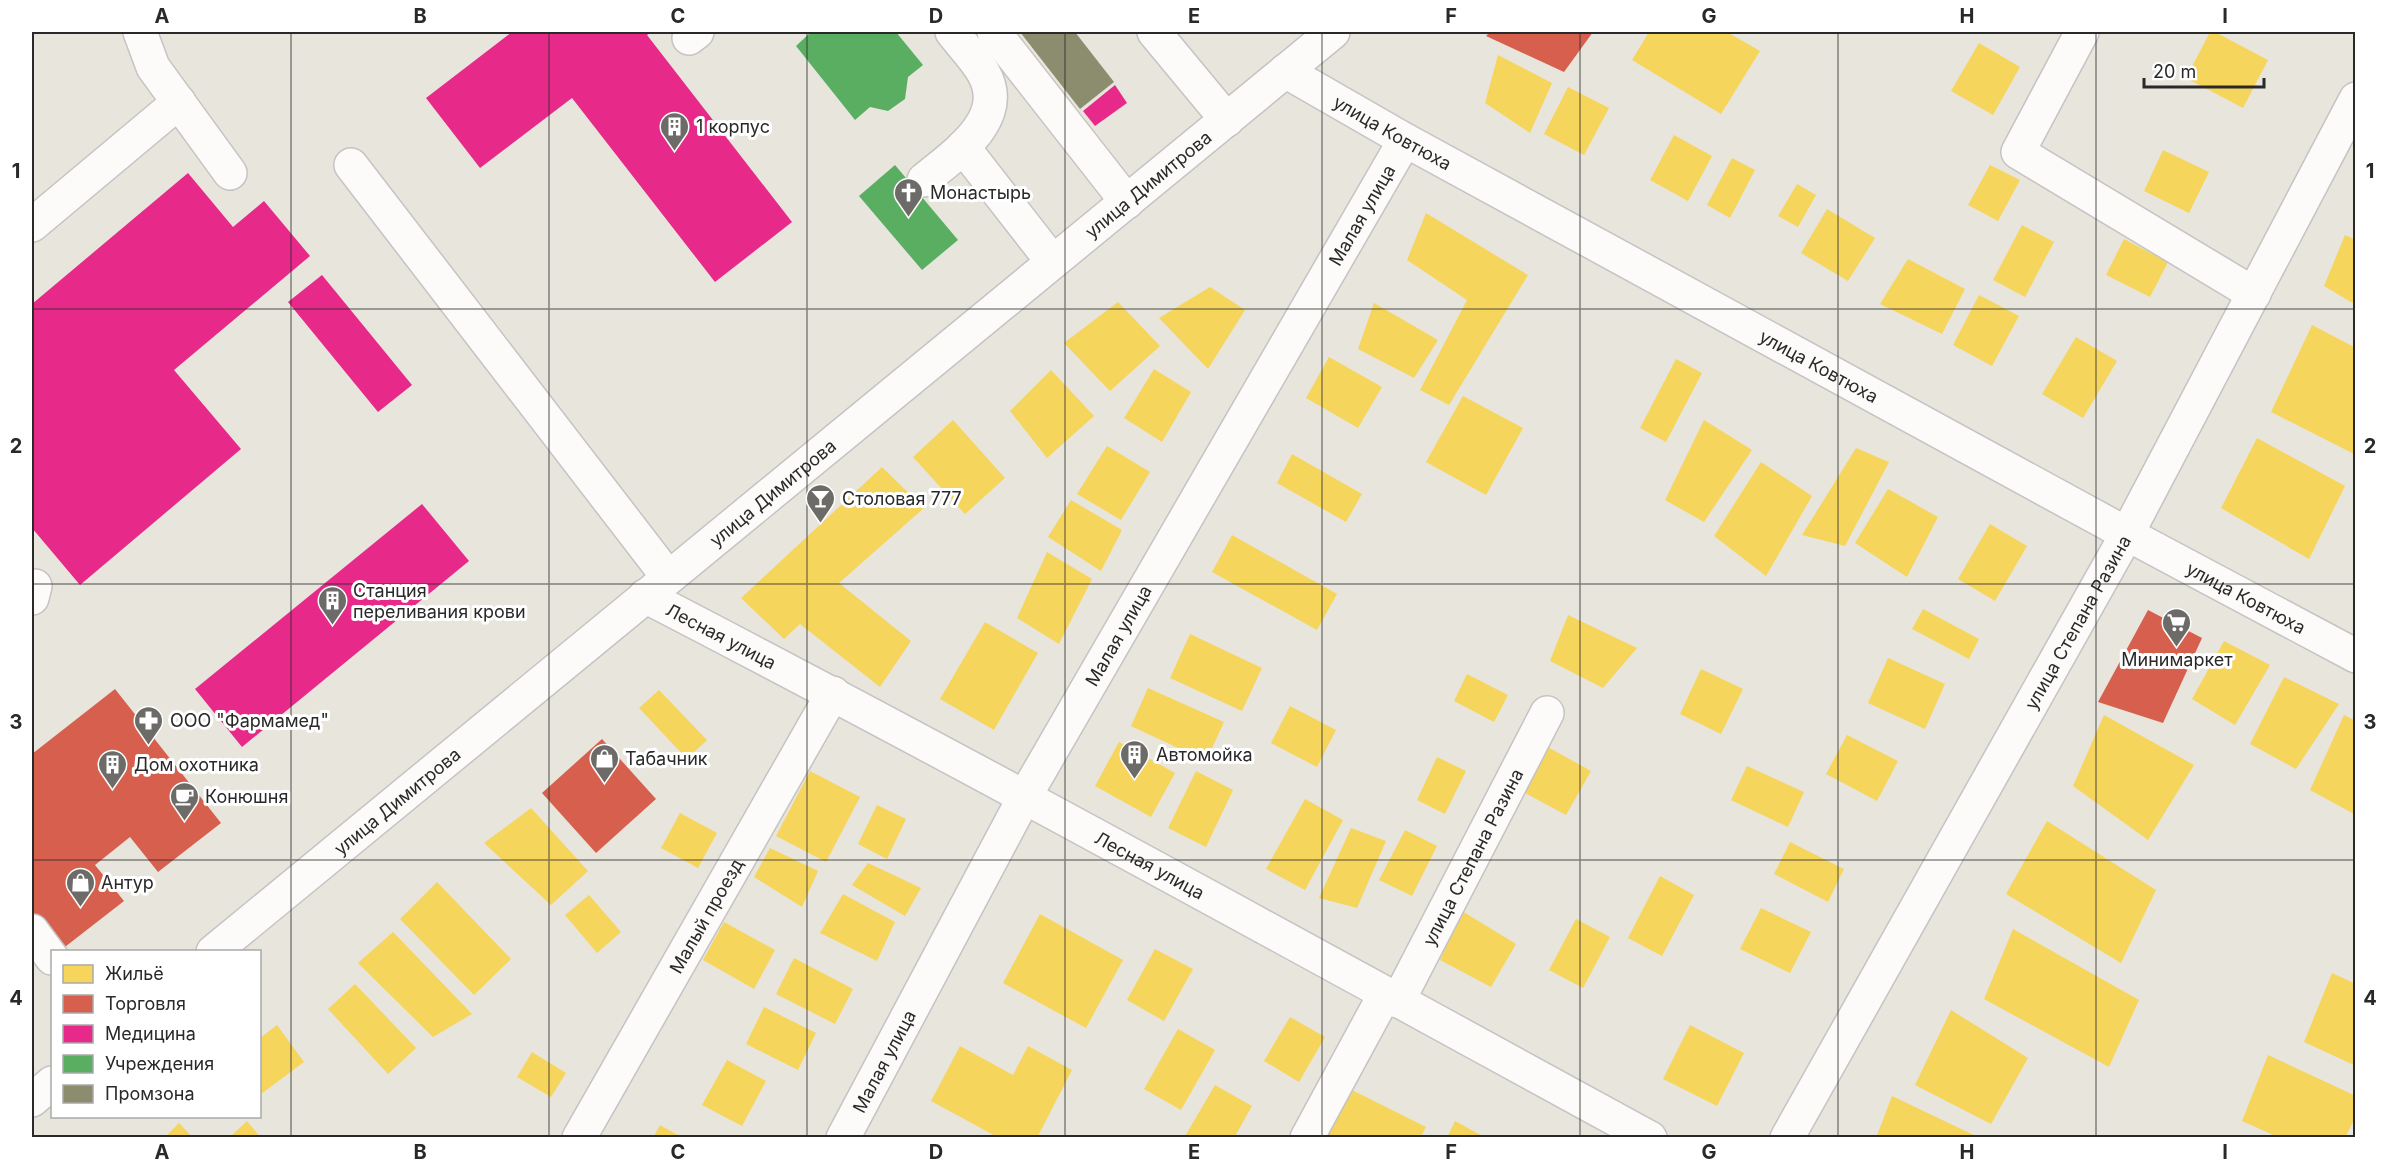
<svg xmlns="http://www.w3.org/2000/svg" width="2387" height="1169" viewBox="0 0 2387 1169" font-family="Inter,sans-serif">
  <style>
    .homes { fill: #f6d55c }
    .shops { fill: #d6604d }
    .health { fill: #e7298a }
    .public { fill: #5aae61 }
    .industry { fill: #8c8c6e }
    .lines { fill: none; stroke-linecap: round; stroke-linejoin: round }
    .minor-casing { stroke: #c5c3c3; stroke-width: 36 }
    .minor { stroke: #fcfbfa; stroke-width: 33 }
    .grid { fill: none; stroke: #292929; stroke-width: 1.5; stroke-opacity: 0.55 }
    .labels { text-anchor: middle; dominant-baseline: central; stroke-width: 6; stroke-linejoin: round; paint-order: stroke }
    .poi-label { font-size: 18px; fill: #292929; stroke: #fff; text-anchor: start }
    .street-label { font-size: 18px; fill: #292929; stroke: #fff }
    .neatline { fill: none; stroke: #292929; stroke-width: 2 }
    .grid-label { font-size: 20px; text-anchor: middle; font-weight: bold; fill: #292929 }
  </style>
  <rect width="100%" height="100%" fill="#e8e5dd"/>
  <!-- homes -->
  <g class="homes">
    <polygon points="1649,32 1727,32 1760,51 1721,114 1632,60"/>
    <polygon points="2210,32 2215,32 2268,60 2243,108 2186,78"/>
    <polygon points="1979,43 2020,67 1993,115 1951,91"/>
    <polygon points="1498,55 1552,83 1530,133 1485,103"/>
    <polygon points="1568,87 1609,108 1584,155 1544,134"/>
    <polygon points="1674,135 1712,156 1688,201 1650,180"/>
    <polygon points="2163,150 2209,172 2189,213 2144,191"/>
    <polygon points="1732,158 1755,170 1730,218 1707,205"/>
    <polygon points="1990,165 2020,180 1998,221 1968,205"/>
    <polygon points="1797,184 1816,195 1798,227 1778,216"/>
    <polygon points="1827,209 1875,238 1848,281 1801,253"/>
    <polygon points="1426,213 1528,275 1449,405 1420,390 1467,300 1407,260"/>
    <polygon points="2022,225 2054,242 2025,297 1993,280"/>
    <polygon points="2345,235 2356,240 2356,305 2324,286"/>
    <polygon points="2124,239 2168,262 2150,297 2106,275"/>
    <polygon points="1908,259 1965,289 1942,334 1880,304"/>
    <polygon points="1210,287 1245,310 1208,369 1159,318"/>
    <polygon points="1979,295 2019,316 1992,366 1953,345"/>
    <polygon points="1118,302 1160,346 1110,391 1064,343"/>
    <polygon points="1374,303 1438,340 1414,378 1358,349"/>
    <polygon points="2312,325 2356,348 2356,455 2271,412"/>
    <polygon points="2076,337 2117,361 2083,418 2042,394"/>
    <polygon points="1329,357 1382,387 1358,428 1306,398"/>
    <polygon points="1676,359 1702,373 1666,442 1640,428"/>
    <polygon points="1154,369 1191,392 1162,442 1124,418"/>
    <polygon points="1051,370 1094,416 1047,458 1010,411"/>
    <polygon points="1463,396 1523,428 1486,495 1426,462"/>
    <polygon points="953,420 1005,478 965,514 913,457"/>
    <polygon points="1704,420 1752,450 1704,522 1665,500"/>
    <polygon points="2257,438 2345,486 2309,559 2221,508"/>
    <polygon points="1107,446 1150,472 1121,520 1077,494"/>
    <polygon points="1856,448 1889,462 1845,546 1802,535"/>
    <polygon points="1292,454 1362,494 1346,522 1277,483"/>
    <polygon points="1761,462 1812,496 1766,576 1714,536"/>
    <polygon points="882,467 924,508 839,583 911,641 880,687 800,624 784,639 741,598"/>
    <polygon points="1888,489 1938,517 1907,577 1855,543"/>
    <polygon points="1071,500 1122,530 1101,571 1048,537"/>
    <polygon points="1990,524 2027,546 1995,601 1958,579"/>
    <polygon points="1232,535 1337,594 1317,630 1212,572"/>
    <polygon points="1047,552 1092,579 1059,644 1017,618"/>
    <polygon points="1923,609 1979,639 1969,659 1912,629"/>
    <polygon points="1568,615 1637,648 1603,688 1550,661"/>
    <polygon points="985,622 1038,653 994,730 940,699"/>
    <polygon points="1190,634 1262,668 1242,711 1170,678"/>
    <polygon points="2224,641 2270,665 2235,725 2192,699"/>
    <polygon points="1888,658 1945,684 1925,729 1868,703"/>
    <polygon points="1701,669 1743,689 1721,734 1680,714"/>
    <polygon points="1467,674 1508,695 1494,722 1454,701"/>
    <polygon points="2284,677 2339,704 2296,769 2250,744"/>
    <polygon points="1148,688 1224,722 1206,761 1131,726"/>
    <polygon points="659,690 707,740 687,759 639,708"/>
    <polygon points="1290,706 1336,730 1317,767 1271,743"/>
    <polygon points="2104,715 2194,765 2148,840 2073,786"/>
    <polygon points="2344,715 2356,721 2356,815 2310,790"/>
    <polygon points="1847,735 1898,761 1877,801 1826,774"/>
    <polygon points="1119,742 1175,773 1151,817 1095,786"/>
    <polygon points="1546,746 1591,771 1566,815 1521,791"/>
    <polygon points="1437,757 1466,771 1445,814 1417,800"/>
    <polygon points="1747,766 1804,792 1788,827 1731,800"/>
    <polygon points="810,771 860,797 826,862 776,836"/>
    <polygon points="1196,771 1233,790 1206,847 1168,828"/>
    <polygon points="1305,799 1343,820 1305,890 1266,869"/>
    <polygon points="877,805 906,819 887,859 858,844"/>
    <polygon points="531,808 588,871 551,905 484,843"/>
    <polygon points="680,813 717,833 698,868 661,848"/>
    <polygon points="2047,821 2156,890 2121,963 2006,894"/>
    <polygon points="1351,828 1386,841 1357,908 1319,898"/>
    <polygon points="1405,830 1437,846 1412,896 1379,880"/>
    <polygon points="1790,842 1844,869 1828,902 1774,874"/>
    <polygon points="770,848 818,871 802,907 754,877"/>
    <polygon points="868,863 921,888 905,916 852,885"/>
    <polygon points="1660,876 1694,895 1662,956 1628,938"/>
    <polygon points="437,882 511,959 474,995 400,919"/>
    <polygon points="843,894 895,922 877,961 820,933"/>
    <polygon points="589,895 621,932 597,953 565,915"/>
    <polygon points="1761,908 1811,932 1790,973 1740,949"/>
    <polygon points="1462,911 1516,944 1491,987 1440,960"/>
    <polygon points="1040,914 1123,960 1086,1028 1003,983"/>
    <polygon points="1576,919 1610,937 1583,988 1549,970"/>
    <polygon points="724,922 775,950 754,989 703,960"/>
    <polygon points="2013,929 2139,1000 2109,1067 1984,999"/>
    <polygon points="393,932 472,1014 433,1037 358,963"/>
    <polygon points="1155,949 1193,969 1164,1021 1127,1000"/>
    <polygon points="794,958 853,989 835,1024 776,994"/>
    <polygon points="2332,973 2356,984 2356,1066 2304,1042"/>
    <polygon points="355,984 416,1048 388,1074 328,1009"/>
    <polygon points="764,1007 816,1033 798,1070 746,1044"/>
    <polygon points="1951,1010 2028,1058 1991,1124 1915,1085"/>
    <polygon points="1290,1017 1325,1037 1299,1082 1264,1061"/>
    <polygon points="277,1025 304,1062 261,1094 260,1038"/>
    <polygon points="1690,1025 1744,1053 1717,1106 1663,1079"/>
    <polygon points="1178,1029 1215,1050 1181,1110 1144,1089"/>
    <polygon points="960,1046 1013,1075 1028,1046 1072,1070 1037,1138 999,1138 931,1101"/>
    <polygon points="532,1052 566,1073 551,1097 517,1077"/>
    <polygon points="2268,1055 2356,1096 2356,1116 2345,1138 2280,1138 2242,1121"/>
    <polygon points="727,1060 766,1081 742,1126 702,1105"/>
    <polygon points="1215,1085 1252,1106 1234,1138 1184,1138"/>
    <polygon points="1344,1086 1426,1127 1420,1138 1318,1138"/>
    <polygon points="1892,1096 1980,1138 1876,1138"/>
    <polygon points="247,1121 261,1138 229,1138"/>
    <polygon points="1455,1121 1486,1138 1447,1138"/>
    <polygon points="179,1123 193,1138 164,1138"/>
    <polygon points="660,1125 683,1138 653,1138"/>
  </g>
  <!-- shops -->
  <g class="shops">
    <polygon points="1490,32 1593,32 1564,72 1486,36"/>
    <polygon points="2148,610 2202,638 2163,723 2098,702"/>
    <polygon points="115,689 221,823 158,872 130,837 95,865 124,901 61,950 32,913 32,754"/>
    <polygon points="602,739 656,799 596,853 542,793"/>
  </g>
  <!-- health -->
  <g class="health">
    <polygon points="512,32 652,32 647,35 792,222 715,282 572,98 480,168 426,98"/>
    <polygon points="1115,85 1127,103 1095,126 1083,111"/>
    <polygon points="188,173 233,227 264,201 310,256 174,370 241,449 80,585 32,528 32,304"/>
    <polygon points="322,275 412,385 378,412 288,302"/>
    <polygon points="422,504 469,561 242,747 195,689"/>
  </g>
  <!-- public -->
  <g class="public">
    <polygon points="811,32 896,32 923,65 908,77 905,99 888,111 870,107 855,120 796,46"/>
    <polygon points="895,165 958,240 922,270 859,196"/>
  </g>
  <!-- industry -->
  <polygon class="industry" points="1020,32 1075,32 1114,82 1080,109"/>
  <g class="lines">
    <defs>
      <g id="minor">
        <polyline points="140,32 153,67 230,173"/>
        <polyline points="994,32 1127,202"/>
        <polyline points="1154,32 1227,120"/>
        <polyline points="2082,32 2018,152 2254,294"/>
        <polyline points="689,38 697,32"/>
        <path id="s1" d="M1285 71 1405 140 2127 534 2356 656"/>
        <polyline points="963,147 1052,261"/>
        <polyline points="351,165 668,577"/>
        <path d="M924 180C955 154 1010 119 983 72 975 58 962 45 952 32"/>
        <polyline points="32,225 179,102"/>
        <path id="s2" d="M645 596C983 771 1316 956 1650 1138"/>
        <polyline points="32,598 35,586"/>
        <polyline points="32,931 52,958"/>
        <path id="s3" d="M213 952 1333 32"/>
        <path id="s4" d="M1398 1001 1547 713"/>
        <polyline points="32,1100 52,1083"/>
        <path id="s5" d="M579 1138 833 693"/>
        <path id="s6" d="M843 1138 1025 796 1405 140"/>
        <polyline points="1307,1138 1385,994"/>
        <path id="s7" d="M1787 1138 2127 534 2356 99"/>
      </g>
    </defs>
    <!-- minor casing -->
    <use href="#minor" class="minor-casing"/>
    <!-- minor -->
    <use href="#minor" class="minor"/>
  </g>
  <!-- grid -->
  <path class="grid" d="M291 32V1138M549 32V1138M807 32V1138M1065 32V1138M1322 32V1138M1580 32V1138M1838 32V1138M2096 32V1138M32 309H2356M32 584H2356M32 860H2356"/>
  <!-- icons -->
  <defs>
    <symbol id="building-pin" viewBox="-11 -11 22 30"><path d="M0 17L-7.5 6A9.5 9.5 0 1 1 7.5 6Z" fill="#6c6b68" stroke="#fff"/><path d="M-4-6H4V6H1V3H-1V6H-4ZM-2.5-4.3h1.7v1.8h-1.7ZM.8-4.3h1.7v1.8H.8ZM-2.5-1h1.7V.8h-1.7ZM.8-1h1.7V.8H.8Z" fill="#fff"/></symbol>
    <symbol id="church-pin" viewBox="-11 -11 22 30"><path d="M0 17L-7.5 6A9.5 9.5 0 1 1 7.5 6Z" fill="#6c6b68" stroke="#fff"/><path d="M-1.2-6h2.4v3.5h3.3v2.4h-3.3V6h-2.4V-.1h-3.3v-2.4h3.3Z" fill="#fff"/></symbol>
    <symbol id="bar-pin" viewBox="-11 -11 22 30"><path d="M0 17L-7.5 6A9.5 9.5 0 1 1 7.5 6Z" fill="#6c6b68" stroke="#fff"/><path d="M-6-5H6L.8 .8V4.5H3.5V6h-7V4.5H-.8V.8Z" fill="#fff"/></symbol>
    <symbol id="supermarket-pin" viewBox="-11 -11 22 30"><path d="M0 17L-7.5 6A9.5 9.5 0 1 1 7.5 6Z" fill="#6c6b68" stroke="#fff"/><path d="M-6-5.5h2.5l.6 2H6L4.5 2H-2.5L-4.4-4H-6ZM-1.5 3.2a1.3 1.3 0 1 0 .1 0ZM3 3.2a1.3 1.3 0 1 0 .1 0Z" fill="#fff"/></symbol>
    <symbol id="pharmacy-pin" viewBox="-11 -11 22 30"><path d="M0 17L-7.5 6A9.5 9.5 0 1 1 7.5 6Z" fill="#6c6b68" stroke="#fff"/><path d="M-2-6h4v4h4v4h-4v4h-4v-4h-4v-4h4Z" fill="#fff"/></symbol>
    <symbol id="shop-pin" viewBox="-11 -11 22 30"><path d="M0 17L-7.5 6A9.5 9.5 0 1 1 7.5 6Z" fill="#6c6b68" stroke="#fff"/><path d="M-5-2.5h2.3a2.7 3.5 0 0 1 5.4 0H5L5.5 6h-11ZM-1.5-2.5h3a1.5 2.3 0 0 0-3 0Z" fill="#fff"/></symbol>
    <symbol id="cafe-pin" viewBox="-11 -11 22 30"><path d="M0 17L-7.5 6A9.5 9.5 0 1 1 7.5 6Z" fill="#6c6b68" stroke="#fff"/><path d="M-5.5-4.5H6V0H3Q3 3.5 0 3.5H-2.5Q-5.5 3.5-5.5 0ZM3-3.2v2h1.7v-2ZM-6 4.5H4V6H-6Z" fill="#fff"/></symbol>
  </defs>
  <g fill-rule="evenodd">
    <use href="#building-pin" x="658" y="110" width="33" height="45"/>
    <use href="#church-pin" x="892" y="176" width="33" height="45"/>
    <use href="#bar-pin" x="804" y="482" width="33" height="45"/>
    <use href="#building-pin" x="316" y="584" width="33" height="45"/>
    <use href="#supermarket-pin" x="2160" y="606" width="33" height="45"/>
    <use href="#pharmacy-pin" x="132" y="704" width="33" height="45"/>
    <use href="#building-pin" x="1118" y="738" width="33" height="45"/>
    <use href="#shop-pin" x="588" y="742" width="33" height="45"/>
    <use href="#building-pin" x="96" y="748" width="33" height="45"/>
    <use href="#cafe-pin" x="168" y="780" width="33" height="45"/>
    <use href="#shop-pin" x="64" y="866" width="33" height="45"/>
  </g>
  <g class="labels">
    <!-- poi labels -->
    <g class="poi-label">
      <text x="696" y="126">1 корпус</text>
      <text x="930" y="192">Монастырь</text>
      <text x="842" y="498">Столовая 777</text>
      <text x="353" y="590">Станция<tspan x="353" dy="21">переливания крови</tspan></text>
      <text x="2177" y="659" text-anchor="middle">Минимаркет</text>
      <text x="170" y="720">ООО "Фармамед"</text>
      <text x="1156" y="754">Автомойка</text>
      <text x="625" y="758">Табачник</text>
      <text x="134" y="764">Дом охотника</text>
      <text x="205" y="796">Конюшня</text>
      <text x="101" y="882">Антур</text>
    </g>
    <!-- street labels -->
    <g class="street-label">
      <text stroke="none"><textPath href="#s1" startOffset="124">улица Ковтюха</textPath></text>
      <text stroke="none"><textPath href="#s3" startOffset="1210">улица Димитрова</textPath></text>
      <text stroke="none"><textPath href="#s6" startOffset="1059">Малая улица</textPath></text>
      <text stroke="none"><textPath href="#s1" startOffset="610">улица Ковтюха</textPath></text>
      <text stroke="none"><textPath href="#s3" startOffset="724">улица Димитрова</textPath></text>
      <text stroke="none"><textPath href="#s1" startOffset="1096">улица Ковтюха</textPath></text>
      <text stroke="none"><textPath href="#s7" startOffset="592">улица Степана Разина</textPath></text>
      <text stroke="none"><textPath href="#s2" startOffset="86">Лесная улица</textPath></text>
      <text stroke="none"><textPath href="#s6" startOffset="573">Малая улица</textPath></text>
      <text stroke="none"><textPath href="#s3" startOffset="238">улица Димитрова</textPath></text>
      <text stroke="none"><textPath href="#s4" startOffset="162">улица Степана Разина</textPath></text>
      <text stroke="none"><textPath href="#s2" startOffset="572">Лесная улица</textPath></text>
      <text stroke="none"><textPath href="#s5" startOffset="256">Малый проезд</textPath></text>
      <text stroke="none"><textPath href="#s6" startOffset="87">Малая улица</textPath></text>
    </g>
  </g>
  <!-- border -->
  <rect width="2387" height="1169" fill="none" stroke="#ffffff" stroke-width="66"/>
  <!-- legend -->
  <rect x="51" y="950" width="210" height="168" fill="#ffffff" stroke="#a9a9a9" stroke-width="1.5"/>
  <rect x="63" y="965" width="30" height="18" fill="#f6d55c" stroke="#a9a9a9" stroke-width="1.5"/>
  <text x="105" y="980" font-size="18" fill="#292929">Жильё</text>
  <rect x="63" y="995" width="30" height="18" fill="#d6604d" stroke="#a9a9a9" stroke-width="1.5"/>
  <text x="105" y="1010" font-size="18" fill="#292929">Торговля</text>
  <rect x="63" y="1025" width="30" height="18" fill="#e7298a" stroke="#a9a9a9" stroke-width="1.5"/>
  <text x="105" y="1040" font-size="18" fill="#292929">Медицина</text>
  <rect x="63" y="1055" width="30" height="18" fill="#5aae61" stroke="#a9a9a9" stroke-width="1.5"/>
  <text x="105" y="1070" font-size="18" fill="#292929">Учреждения</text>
  <rect x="63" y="1085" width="30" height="18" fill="#8c8c6e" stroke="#a9a9a9" stroke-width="1.5"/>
  <text x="105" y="1100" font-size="18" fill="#292929">Промзона</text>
  <!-- scale -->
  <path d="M2144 78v9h120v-9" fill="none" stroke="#292929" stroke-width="3"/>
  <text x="2153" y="78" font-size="18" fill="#292929" stroke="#ffffff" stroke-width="4.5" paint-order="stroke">20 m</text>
  <rect x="33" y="33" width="2321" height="1103" class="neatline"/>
  <g class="grid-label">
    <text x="162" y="23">A</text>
    <text x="420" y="23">B</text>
    <text x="678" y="23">C</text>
    <text x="936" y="23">D</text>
    <text x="1194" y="23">E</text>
    <text x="1451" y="23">F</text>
    <text x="1709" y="23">G</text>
    <text x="1967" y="23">H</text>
    <text x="2225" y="23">I</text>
    <text x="16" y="178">1</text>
    <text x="2370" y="178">1</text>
    <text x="16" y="453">2</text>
    <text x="2370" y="453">2</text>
    <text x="16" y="729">3</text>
    <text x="2370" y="729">3</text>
    <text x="16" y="1005">4</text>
    <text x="2370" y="1005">4</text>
    <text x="162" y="1159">A</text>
    <text x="420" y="1159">B</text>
    <text x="678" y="1159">C</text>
    <text x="936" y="1159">D</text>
    <text x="1194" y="1159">E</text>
    <text x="1451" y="1159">F</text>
    <text x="1709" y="1159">G</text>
    <text x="1967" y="1159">H</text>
    <text x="2225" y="1159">I</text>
  </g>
</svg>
